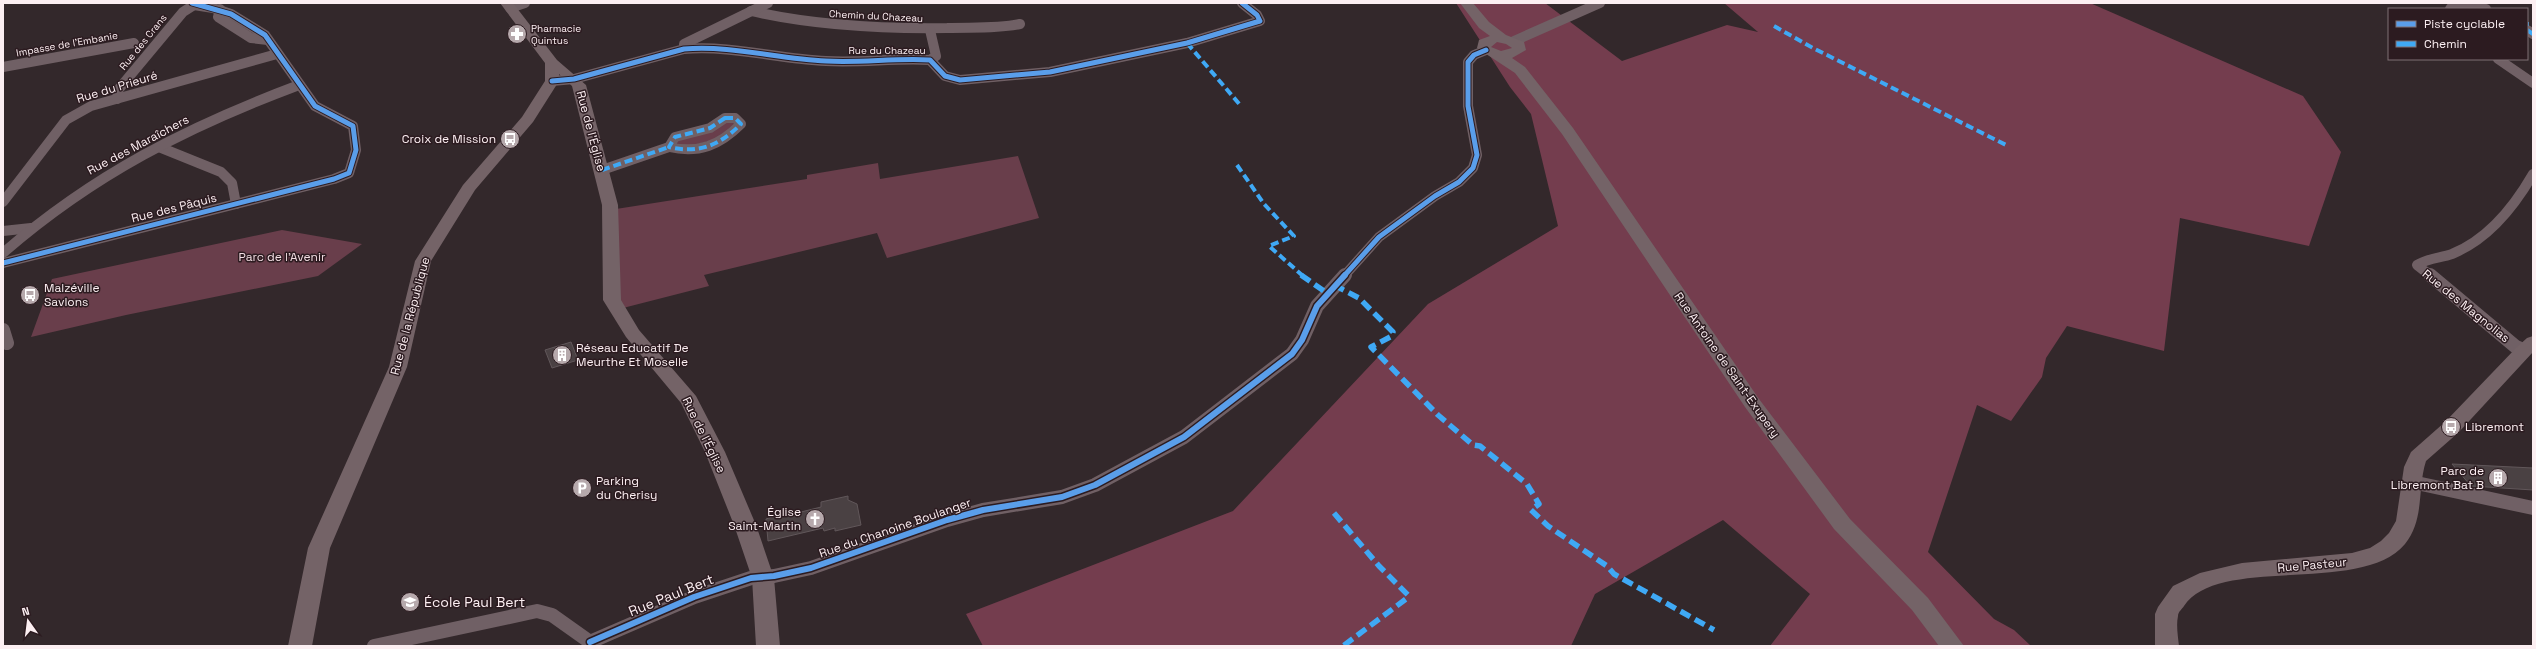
<svg xmlns="http://www.w3.org/2000/svg" width="2536" height="649" viewBox="0 0 2536 649" font-family="'Space Grotesk',sans-serif">
  <style>
    .green { fill: #693e4b }
    .forest { fill: #743d4e }
    .building { fill: #4a4143; stroke: #61575a }
    .lines { fill: none; stroke-linecap: round; stroke-linejoin: round }
    .street-far1 { stroke: #706065; stroke-width: 10 }
    .street { stroke: #706065; stroke-width: 14 }
    .secondary { fill: #746367; fill-rule: evenodd }
    .quiet-far1 { stroke: #3fa9f5; stroke-width: 4; stroke-dasharray: 8 4; stroke-linecap: butt }
    .quiet { stroke: #3fa9f5; stroke-width: 5.5; stroke-dasharray: 11 5.5; stroke-linecap: butt }
    .cycleway-far1-casing { stroke: #2c1b20; stroke-width: 7 }
    .cycleway-casing { stroke: #2c1b20; stroke-width: 9 }
    .cycleway-far1 { stroke: #5a9eea; stroke-width: 5 }
    .cycleway { stroke: #5a9eea; stroke-width: 6 }
    .labels { text-anchor: middle; dominant-baseline: central; stroke-width: 3; stroke-linejoin: round; paint-order: stroke }
    .far-street-label { font-size: 10px; fill: #fceff2; stroke: #2c1b20 }
    .far-poi-label { font-size: 10px; fill: #fceff2; stroke: #2c1b20; text-anchor: start }
    .street-label { font-size: 12px; fill: #fceff2; stroke: #2c1b20 }
    .poi-label { font-size: 12px; fill: #fceff2; stroke: #2c1b20; text-anchor: start }
    .park-label { font-size: 12px; fill: #f3dee3; stroke: #2c1b20 }
    .near-street-label { font-size: 14px; fill: #fceff2; stroke: #2c1b20 }
    .near-poi-label { font-size: 14px; fill: #fceff2; stroke: #2c1b20; text-anchor: start }
  </style>
  <rect width="100%" height="100%" fill="#33282b"/>
  <!-- green -->
  <g class="green">
    <polygon points="726,121 736,124 724,137 694,145 675,146 676,139"/>
    <polygon points="1018,156 1039,218 887,258 877,233 704,275 709,286 623,308 618,294 616,209 807,179 807,175 878,163 880,179"/>
    <polygon points="282,230 362,244 318,276 126,315 31,337 52,279"/>
  </g>
  <!-- forest -->
  <polygon class="forest" points="1456,3 1545,3 1622,61 1727,25 1758,32 1724,3 2090,3 2303,96 2341,152 2309,246 2180,218 2164,351 2067,326 2046,358 2042,377 2011,421 1977,405 1928,552 1994,619 2014,630 2031,646 1770,646 1810,594 1723,520 1595,594 1571,646 983,646 966,614 1233,511 1428,304 1558,226 1531,114 1510,87"/>
  <!-- building -->
  <g class="building">
    <polygon points="571,342 578,360 552,368 545,350"/>
    <polygon points="2452,464 2533,468 2533,490 2471,486"/>
    <polygon points="848,496 848,500 857,504 861,525 835,531 835,528 824,531 823,528 768,541 766,519 785,513 785,516 821,507 821,502"/>
  </g>
  <g class="lines">
    <!-- street-far1 -->
    <g class="street-far1">
      <polyline points="510,8 525,3"/>
      <polyline points="220,9 218,17 251,38 268,40"/>
      <polyline points="2450,9 2453,5 2468,4 2486,9"/>
      <path d="M751 11C816 26 881 29 947 28 972 27 996 29 1020 24"/>
      <polyline points="930,30 936,56 930,60"/>
      <polyline points="2527,30 2533,34"/>
      <polyline points="1514,41 1600,3"/>
      <polyline points="684,49 684,44 768,3"/>
      <polyline points="2498,59 2533,83"/>
      <polyline points="3,67 134,43"/>
      <path d="M552 81 574 79 684 49C732 45 778 59 826 61 861 63 895 58 930 60L945 76 960 80 1050 72 1187 43 1260 21 1257 15 1242 3"/>
      <polyline points="117,99 118,90 183,12 194,5"/>
      <path d="M725 118H735L741 124C720 145 699 154 669 147L675 137 710 128Z"/>
      <polyline points="159,147 221,172 232,183 236,204"/>
      <polyline points="602,170 669,147"/>
      <polyline points="3,202 66,120 91,106 277,54"/>
      <polyline points="3,231 31,228"/>
      <path d="M3 253C94 174 187 127 299 85"/>
      <polyline points="3,263 334,179 349,173 356,150 353,126 315,106 265,35 231,14 213,8 194,5"/>
      <polyline points="1344,276 1379,237 1435,196 1459,182 1473,168 1477,155 1468,106 1468,62 1474,55 1486,50"/>
      <path d="M2431 276 2417 265C2428 258 2441 258 2452 254 2489 239 2514 207 2533 174"/>
    </g>
    <!-- street -->
    <g class="street">
      <polyline points="2430,275 2516,347 2523,350"/>
      <polyline points="3,330 7,343"/>
      <polyline points="2412,482 2533,508"/>
      <polyline points="590,642 694,597 751,578 774,576 811,568 947,520 983,510 1062,497 1095,485 1184,437 1292,354 1302,340 1317,306 1345,275"/>
      <polyline points="374,646 537,611 552,615 590,642"/>
    </g>
    <!-- secondary -->
    <g class="secondary">
      <polygon points="500,3 513,3 557,60 586,85 618,205 621,300 639,330 696,396 725,452 756,525 774,578 780,646 756,646 752,578 734,525 705,452 681,403 626,337 603,300 602,205 572,86 559,74 559,81 533,122 475,190 431,261 407,367 330,548 312,646 288,646 308,548 389,367 415,261 463,185 522,117 545,81 545,63"/>
      <path d="M1460 3H1473L1489 22 1506 35 1524 42 1526 50 1512 58 1525 67 1573 128 1759 399 1850 519 1928 598 1964 646H1939L1912 610 1834 529 1745 407 1562 134 1515 73 1477 48 1479 40 1490 36 1479 28ZM1497 42 1506 44 1512 48 1501 51 1491 47Z"/>
      <path d="M2533 336V352L2459 432 2426 461C2417 489 2425 519 2405 544 2362 596 2218 554 2184 606 2182 609 2178 612 2178 616 2176 625 2178 637 2179 646H2155V614L2158 607 2173 586 2200 573 2242 563 2352 553 2370 548 2381 541 2389 533 2396 521 2404 467 2411 452 2445 422 2516 348 2527 338Z"/>
    </g>
    <!-- quiet-far1 -->
    <g class="quiet-far1">
      <polyline points="2527,24 2529,24"/>
      <polyline points="1774,26 1813,48 2008,146"/>
      <polyline points="2527,30 2533,34"/>
      <polyline points="1187,43 1241,106"/>
      <path d="M725 118H735L741 124C720 145 699 154 669 147L675 137 710 128Z"/>
      <polyline points="1237,165 1264,204 1294,236 1269,246 1303,276"/>
      <polyline points="602,170 669,147"/>
    </g>
    <!-- quiet -->
    <g class="quiet">
      <polyline points="1301,275 1327,293"/>
      <polyline points="1334,285 1359,298 1393,332 1392,336 1371,347 1438,415 1473,445 1480,446 1527,484 1539,504 1531,510 1548,526 1607,566 1614,574 1714,630"/>
      <polyline points="1334,513 1379,566 1408,595 1406,599 1343,646"/>
    </g>
    <defs>
      <g id="cycleway-far1">
        <path d="M552 81 574 79 684 49C732 45 778 59 826 61 861 63 895 58 930 60L945 76 960 80 1050 72 1187 43 1260 21 1257 15 1242 3"/>
        <polyline points="3,263 334,179 349,173 356,150 353,126 315,106 265,35 231,14 192,3"/>
        <polyline points="1344,276 1379,237 1435,196 1459,182 1473,168 1477,155 1468,106 1468,62 1474,55 1486,50"/>
      </g>
      <polyline id="cycleway" points="590,642 694,597 751,578 774,576 811,568 947,520 983,510 1062,497 1095,485 1184,437 1292,354 1302,340 1317,306 1345,275"/>
    </defs>
    <!-- cycleway-far1 casing -->
    <use href="#cycleway-far1" class="cycleway-far1-casing"/>
    <!-- cycleway casing -->
    <use href="#cycleway" class="cycleway-casing"/>
    <!-- cycleway-far1 -->
    <use href="#cycleway-far1" class="cycleway-far1"/>
    <!-- cycleway -->
    <use href="#cycleway" class="cycleway"/>
  </g>
  <!-- icons -->
  <defs>
    <symbol id="pharmacy-disc" viewBox="-11 -11 22 22"><circle r="9.5" fill="#b6a9ac" stroke="#2c1b20"/><path d="M-2-6h4v4h4v4h-4v4h-4v-4h-4v-4h4Z" fill="#fff"/></symbol>
    <symbol id="bus-disc" viewBox="-11 -11 22 22"><circle r="9.5" fill="#b6a9ac" stroke="#2c1b20"/><path d="M-5-6H5V4H4V6H2V4H-2V6H-4V4H-5ZM-3.5-4V0h7V-4ZM-3.5 1.2v1.5H-2V1.2ZM2 1.2v1.5H3.5V1.2Z" fill="#fff"/></symbol>
    <symbol id="building-disc" viewBox="-11 -11 22 22"><circle r="9.5" fill="#b6a9ac" stroke="#2c1b20"/><path d="M-4-6H4V6H1V3H-1V6H-4ZM-2.5-4.3h1.7v1.8h-1.7ZM.8-4.3h1.7v1.8H.8ZM-2.5-1h1.7V.8h-1.7ZM.8-1h1.7V.8H.8Z" fill="#fff"/></symbol>
    <symbol id="parking-disc" viewBox="-11 -11 22 22"><circle r="9.5" fill="#b6a9ac" stroke="#2c1b20"/><path d="M-3.5-5.5H1a3.5 3.5 0 0 1 0 7H-1V5.5H-3.5ZM-1-3.4V-.6H.8a1.4 1.4 0 0 0 0-2.8Z" fill="#fff"/></symbol>
    <symbol id="church-disc" viewBox="-11 -11 22 22"><circle r="9.5" fill="#b6a9ac" stroke="#2c1b20"/><path d="M-1.2-6h2.4v3.5h3.3v2.4h-3.3V6h-2.4V-.1h-3.3v-2.4h3.3Z" fill="#fff"/></symbol>
    <symbol id="school-disc" viewBox="-11 -11 22 22"><circle r="9.5" fill="#b6a9ac" stroke="#2c1b20"/><path d="M0-5L7-2L0 1L-7-2ZM-4 1L0 2.5L4 1V4Q0 6-4 4Z" fill="#fff"/></symbol>
  </defs>
  <g fill-rule="evenodd">
    <use href="#pharmacy-disc" x="506" y="23" width="22" height="22"/>
    <use href="#bus-disc" x="499" y="128" width="22" height="22"/>
    <use href="#bus-disc" x="19" y="284" width="22" height="22"/>
    <use href="#building-disc" x="551" y="344" width="22" height="22"/>
    <use href="#bus-disc" x="2440" y="416" width="22" height="22"/>
    <use href="#building-disc" x="2487" y="467" width="22" height="22"/>
    <use href="#parking-disc" x="571" y="477" width="22" height="22"/>
    <use href="#church-disc" x="804" y="508" width="22" height="22"/>
    <use href="#school-disc" x="399" y="591" width="22" height="22"/>
  </g>
  <g class="labels">
    <!-- far-street labels -->
    <g class="far-street-label">
      <text transform="translate(876 16) rotate(3)">Chemin du Chazeau</text>
      <text transform="translate(143 42) rotate(-51)">Rue des Crans</text>
      <text transform="translate(67 44) rotate(-10)">Impasse de l'Embanie</text>
      <text x="887" y="50">Rue du Chazeau</text>
    </g>
    <!-- far-poi labels -->
    <g class="far-poi-label">
      <text x="531" y="28">Pharmacie<tspan x="531" dy="12">Quintus</tspan></text>
    </g>
    <!-- street labels -->
    <g class="street-label">
      <text transform="translate(117 87) rotate(-17)">Rue du Prieuré</text>
      <text transform="translate(591 131) rotate(75)">Rue de l'Église</text>
      <text transform="translate(138 145) rotate(-28)">Rue des Maraîchers</text>
      <text transform="translate(174 208) rotate(-14)">Rue des Pâquis</text>
      <text transform="translate(2466 306) rotate(39)">Rue des Magnolias</text>
      <text transform="translate(410 316) rotate(-75)">Rue de la République</text>
      <text transform="translate(1727 365) rotate(55)">Rue Antoine de Saint-Exupery</text>
      <text transform="translate(704 435) rotate(64)">Rue de l'Église</text>
      <text transform="translate(895 528) rotate(-19)">Rue du Chanoine Boulanger</text>
      <text transform="translate(2312 565) rotate(-5)">Rue Pasteur</text>
    </g>
    <!-- poi labels -->
    <g class="poi-label">
      <text x="496" y="139" text-anchor="end">Croix de Mission</text>
      <text x="44" y="288">Malzéville<tspan x="44" dy="14">Savlons</tspan></text>
      <text x="576" y="348">Réseau Educatif De<tspan x="576" dy="14">Meurthe Et Moselle</tspan></text>
      <text x="2465" y="427">Libremont</text>
      <text x="2484" y="471" text-anchor="end">Parc de<tspan x="2484" dy="14">Libremont Bat B</tspan></text>
      <text x="596" y="481">Parking<tspan x="596" dy="14">du Cherisy</tspan></text>
      <text x="801" y="512" text-anchor="end">Église<tspan x="801" dy="14">Saint-Martin</tspan></text>
    </g>
    <!-- park labels -->
    <g class="park-label">
      <text x="282" y="257">Parc de l’Avenir</text>
    </g>
    <!-- near-street labels -->
    <g class="near-street-label">
      <text transform="translate(671 595) rotate(-22)">Rue Paul Bert</text>
    </g>
    <!-- near-poi labels -->
    <g class="near-poi-label">
      <text x="424" y="602">École Paul Bert</text>
    </g>
  </g>
  <!-- border -->
  <rect width="2536" height="649" fill="none" stroke="#fceff2" stroke-width="8"/>
  <!-- legend -->
  <rect x="2388" y="8" width="140" height="52" fill="#2c1b20" stroke="#7f7074"/>
  <rect x="2396" y="21" width="20" height="6" fill="#5a9eea" stroke="#7f7074"/>
  <text x="2424" y="28" font-size="12" fill="#fceff2">Piste cyclable</text>
  <rect x="2396" y="41" width="20" height="6" fill="#3fa9f5" stroke="#7f7074"/>
  <text x="2424" y="48" font-size="12" fill="#fceff2">Chemin</text>
  <!-- north arrow -->
  <g transform="translate(28 621) rotate(346)" stroke="#2c1b20" stroke-width="3" paint-order="stroke">
  <path d="M0-3L7 15L0 10L-7 15Z" fill="#fceff2"/>
  <text y="-6" font-size="11" font-weight="bold" text-anchor="middle" fill="#fceff2">N</text>
  </g>
</svg>
